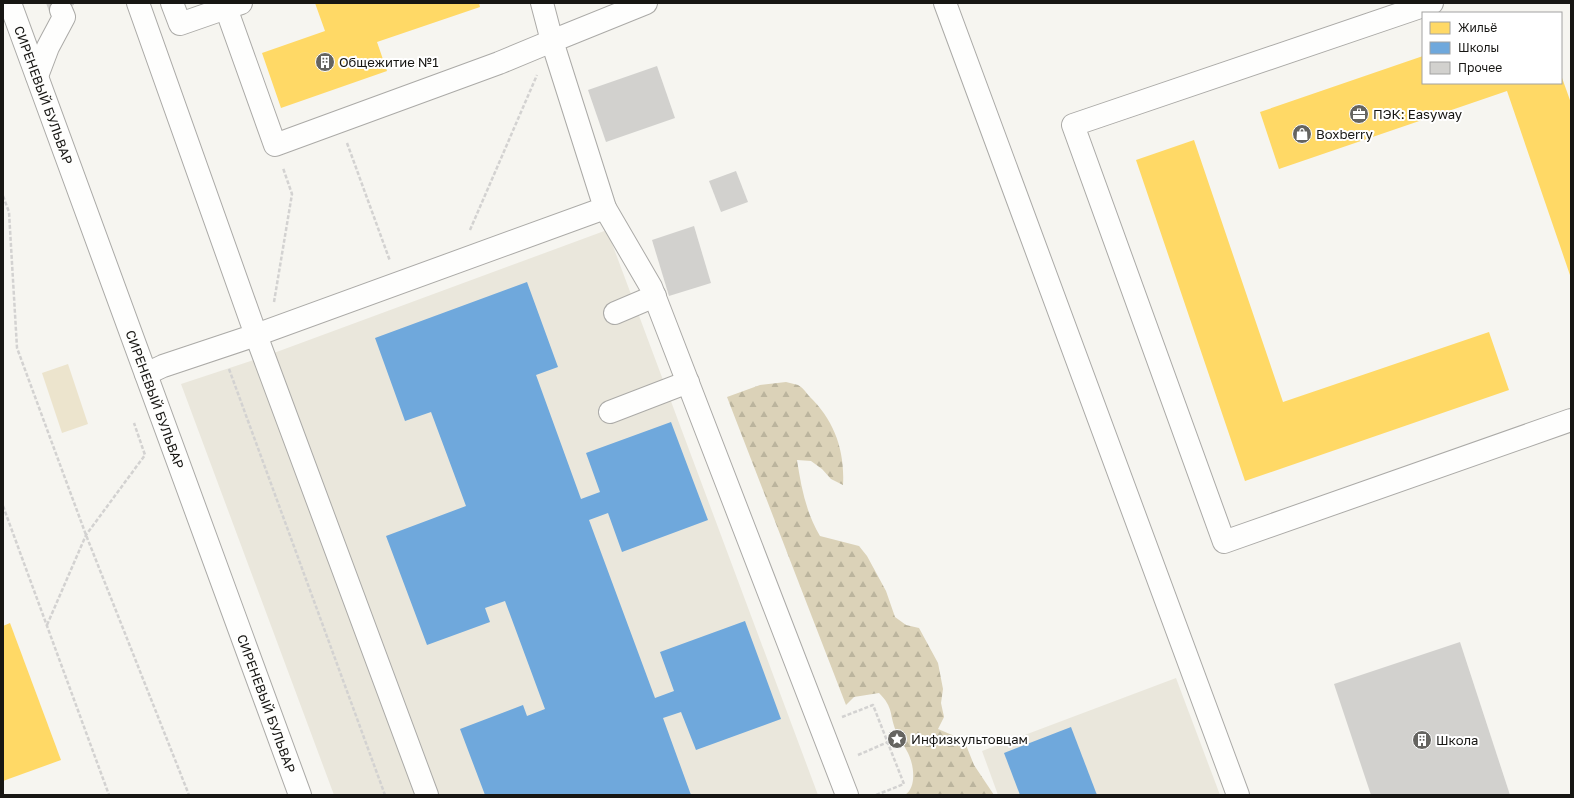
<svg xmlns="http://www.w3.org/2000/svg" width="1574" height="798" viewBox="0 0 1574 798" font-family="'Golos Text',sans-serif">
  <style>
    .built { fill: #eae7dc }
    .forest { fill: url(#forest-firs) }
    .garden { fill: #ece4cd }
    .homes { fill: #ffd966 }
    .schools { fill: #6fa8dc }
    .building { fill: #d2d1ce }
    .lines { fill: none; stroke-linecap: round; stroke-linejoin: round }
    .minor-casing { stroke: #abaaa7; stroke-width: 24 }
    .major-casing { stroke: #abaaa7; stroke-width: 24 }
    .path { stroke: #d3d2d1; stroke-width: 2.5; stroke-dasharray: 4 2; stroke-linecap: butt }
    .minor { stroke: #fefefd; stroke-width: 22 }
    .major { stroke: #fefefd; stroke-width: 22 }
    .labels { text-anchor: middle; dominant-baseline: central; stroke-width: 4; stroke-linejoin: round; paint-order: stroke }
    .poi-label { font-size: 13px; fill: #171613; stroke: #fff; text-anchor: start }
    .street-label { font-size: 13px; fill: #171613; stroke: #fff }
  </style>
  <defs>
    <pattern id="forest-firs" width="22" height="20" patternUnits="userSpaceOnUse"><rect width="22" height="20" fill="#dbd2b8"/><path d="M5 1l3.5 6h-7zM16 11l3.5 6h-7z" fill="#bbb49d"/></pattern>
  </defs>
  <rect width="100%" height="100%" fill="#f6f5f0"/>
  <!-- built -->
  <g class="built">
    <polygon points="607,230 818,795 334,795 181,384 263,357"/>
    <polygon points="1176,678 1220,795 998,795 982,751"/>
  </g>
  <!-- forest -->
  <path class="forest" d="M786 382C790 383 794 384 798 385 802 387 806 392 809 396 834 420 845 450 843 485L831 479 822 469 811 461 797 460C801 486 806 513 820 536L859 546 867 556 886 591 895 617 906 625 919 628 938 663 943 689 941 703 944 717 938 729 964 740 974 765 994 795H905C917 787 914 765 908 753 904 745 899 739 896 731 889 714 894 708 879 693L854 697 846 705 727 397 760 385Z"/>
  <!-- garden -->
  <polygon class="garden" points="68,364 88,424 62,433 42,373"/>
  <!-- homes -->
  <g class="homes">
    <polygon points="315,3 479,3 480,7 377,42 387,71 281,108 262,53 325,31"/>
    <polygon points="1423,56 1423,83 1561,83 1561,75 1571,103 1571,278 1507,91 1279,169 1260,112"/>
    <polygon points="1194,140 1283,402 1489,332 1509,390 1245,481 1136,160"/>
    <polygon points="10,623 61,760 3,781 3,626"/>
  </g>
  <!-- schools -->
  <g class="schools">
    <polygon points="527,282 558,367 536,375 581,499 600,492 586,453 671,422 708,520 622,552 608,513 589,520 655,698 674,691 660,652 745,621 781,719 696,750 681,712 663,718 691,795 485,795 460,729 523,705 527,716 545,709 505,601 485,608 490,622 427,645 386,536 466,506 431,412 405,421 375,338"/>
    <polygon points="1071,727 1097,795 1020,795 1004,753"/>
  </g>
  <!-- building -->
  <g class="building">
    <polygon points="46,3 74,3 74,5 50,14"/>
    <polygon points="657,66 675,118 606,142 588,90"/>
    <polygon points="736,171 748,202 721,212 709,181"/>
    <polygon points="694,226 711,283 669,296 652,240"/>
    <polygon points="1460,642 1510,795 1371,795 1334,684"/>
  </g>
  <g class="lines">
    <defs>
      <g id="minor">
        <polyline points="138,3 256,335 163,366 146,374"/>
        <polyline points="172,3 180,24 226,8"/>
        <polyline points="241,3 226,8 275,145 499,63 552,41 542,3"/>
        <polyline points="945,3 1238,795"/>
        <polyline points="1432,3 1073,125 1224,542 1571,420"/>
        <polyline points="37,76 48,47 64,17 61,10"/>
        <polyline points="605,208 651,287 847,795"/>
        <polyline points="615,313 655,296"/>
        <polyline points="610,412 688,382"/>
        <polyline points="427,795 256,335 605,208 552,41 646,3"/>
      </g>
      <g id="major">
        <path id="s1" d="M10 3 300 795"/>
      </g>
    </defs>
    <!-- minor casing -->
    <use href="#minor" class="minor-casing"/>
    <!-- major casing -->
    <use href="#major" class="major-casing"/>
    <!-- path -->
    <g class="path">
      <polyline points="347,143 390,261"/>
      <polyline points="3,196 9,212 17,348 86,535 189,795"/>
      <polyline points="470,230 537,75"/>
      <polyline points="274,302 292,194 283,168"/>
      <polyline points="229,369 385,795"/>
      <polyline points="3,506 109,795"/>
      <polyline points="47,625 86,535 145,455 134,423"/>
      <polyline points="842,717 873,705 904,784 876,795"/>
      <polyline points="858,755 888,742"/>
    </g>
    <!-- minor -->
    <use href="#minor" class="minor"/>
    <!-- major -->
    <use href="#major" class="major"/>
  </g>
  <!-- icons -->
  <defs>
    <symbol id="building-disc" viewBox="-11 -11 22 22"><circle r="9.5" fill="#656460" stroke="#fff"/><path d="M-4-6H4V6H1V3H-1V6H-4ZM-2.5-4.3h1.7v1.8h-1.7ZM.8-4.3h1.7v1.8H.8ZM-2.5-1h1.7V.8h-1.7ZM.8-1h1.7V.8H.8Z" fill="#fff"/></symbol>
    <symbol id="office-disc" viewBox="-11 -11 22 22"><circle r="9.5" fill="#656460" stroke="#fff"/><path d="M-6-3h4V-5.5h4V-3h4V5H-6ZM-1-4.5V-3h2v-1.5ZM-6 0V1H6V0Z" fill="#fff"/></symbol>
    <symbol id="shop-disc" viewBox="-11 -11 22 22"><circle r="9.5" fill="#656460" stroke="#fff"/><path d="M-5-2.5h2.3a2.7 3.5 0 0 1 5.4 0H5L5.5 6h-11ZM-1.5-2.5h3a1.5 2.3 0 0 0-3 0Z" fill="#fff"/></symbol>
    <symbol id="sight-disc" viewBox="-11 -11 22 22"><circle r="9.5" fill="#656460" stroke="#fff"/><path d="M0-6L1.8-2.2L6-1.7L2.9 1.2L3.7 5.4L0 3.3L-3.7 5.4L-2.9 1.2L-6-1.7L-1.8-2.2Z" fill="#fff"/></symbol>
  </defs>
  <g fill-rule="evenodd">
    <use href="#building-disc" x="314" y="51" width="22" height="22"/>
    <use href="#office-disc" x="1348" y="103" width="22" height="22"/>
    <use href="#shop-disc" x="1291" y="123" width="22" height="22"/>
    <use href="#sight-disc" x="886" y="728" width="22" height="22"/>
    <use href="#building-disc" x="1411" y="729" width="22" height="22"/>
  </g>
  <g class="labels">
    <!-- poi labels -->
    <g class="poi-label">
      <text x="339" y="62">Общежитие №1</text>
      <text x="1373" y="114">ПЭК: Easyway</text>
      <text x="1316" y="134">Boxberry</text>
      <text x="911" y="739">Инфизкультовцам</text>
      <text x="1436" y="740">Школа</text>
    </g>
    <!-- street labels -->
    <g class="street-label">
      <text stroke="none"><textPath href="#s1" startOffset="98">СИРЕНЕВЫЙ БУЛЬВАР</textPath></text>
      <text stroke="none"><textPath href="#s1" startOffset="422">СИРЕНЕВЫЙ БУЛЬВАР</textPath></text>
      <text stroke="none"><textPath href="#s1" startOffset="746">СИРЕНЕВЫЙ БУЛЬВАР</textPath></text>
    </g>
  </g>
  <!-- border -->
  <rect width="1574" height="798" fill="none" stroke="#171613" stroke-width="8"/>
  <!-- legend -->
  <rect x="1422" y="12" width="140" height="72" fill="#ffffff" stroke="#a2a2a1"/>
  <rect x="1430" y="22" width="20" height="12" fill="#ffd966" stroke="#a2a2a1"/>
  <text x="1458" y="32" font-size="12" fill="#171613">Жильё</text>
  <rect x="1430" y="42" width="20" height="12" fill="#6fa8dc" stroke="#a2a2a1"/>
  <text x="1458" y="52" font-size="12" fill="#171613">Школы</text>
  <rect x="1430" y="62" width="20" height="12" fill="#d2d1ce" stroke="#a2a2a1"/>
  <text x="1458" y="72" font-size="12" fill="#171613">Прочее</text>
</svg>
